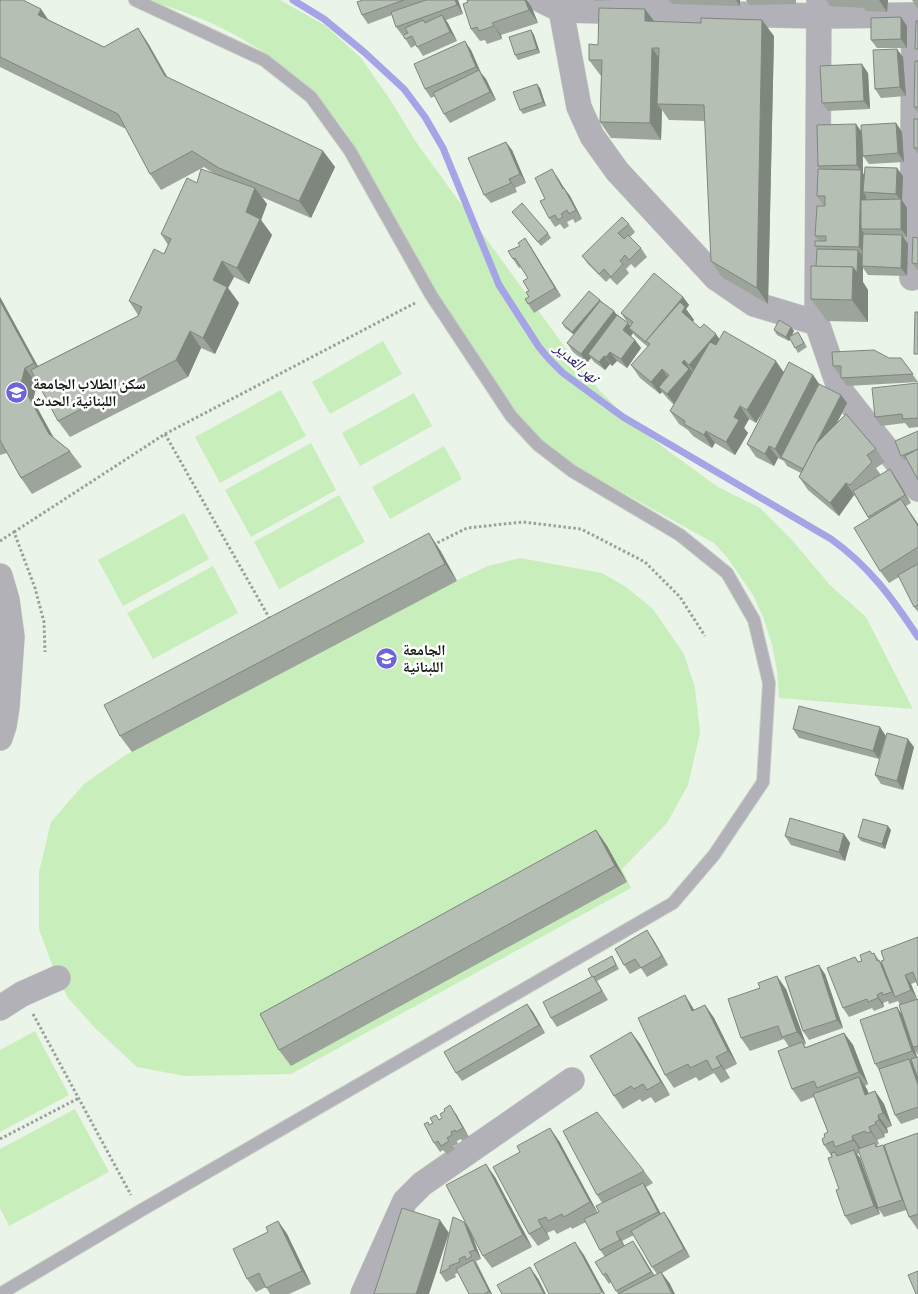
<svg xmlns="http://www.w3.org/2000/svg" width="918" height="1294" viewBox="0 0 918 1294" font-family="'Asap Condensed','Noto Naskh Arabic',sans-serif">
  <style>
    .green { fill: #c8eebc }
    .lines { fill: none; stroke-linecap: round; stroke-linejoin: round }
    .stream { stroke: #a4a4e6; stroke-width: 7 }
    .lane-casing { stroke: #c9d1c6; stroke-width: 14 }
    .street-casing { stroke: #c9d1c6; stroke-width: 26 }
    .path { stroke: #9aa198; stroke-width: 3; stroke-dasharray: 2.5 2.5; stroke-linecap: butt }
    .lane { stroke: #b1b1b7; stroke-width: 12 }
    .street { stroke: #b1b1b7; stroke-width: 25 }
    .wall { fill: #9da49b; fill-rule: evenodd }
    .shaded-wall { fill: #7f867e }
    .building { fill: #b6bfb4; stroke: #7f867e }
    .labels { text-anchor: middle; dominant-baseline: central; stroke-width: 5; stroke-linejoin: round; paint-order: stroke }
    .poi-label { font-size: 15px; font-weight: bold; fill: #161915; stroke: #fdfffc; text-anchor: start }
    .water-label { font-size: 16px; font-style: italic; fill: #291b67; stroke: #fdfffc }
  </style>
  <rect width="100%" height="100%" fill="#ebf4e8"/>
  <!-- green -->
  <g class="green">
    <path d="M144 0H280L326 26 361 58 391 101 416 142 572 357 601 392 632 423 671 453 718 487 760 508 791 539 830 585 866 617 913 709 779 698 777 671 772 645 764 619 753 595 727 557 714 543 600 480 576 468 554 454 496 398 376 186C366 167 356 148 344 130 294 62 225 20 144 0Z"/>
    <polygon points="383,341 402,374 330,414 312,382"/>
    <polygon points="281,390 306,436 220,483 195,437"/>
    <polygon points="414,393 432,426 360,466 342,433"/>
    <polygon points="311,443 336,490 251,537 225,490"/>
    <polygon points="444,446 462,479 390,519 372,487"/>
    <polygon points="339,495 365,542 279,589 254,542"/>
    <polygon points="184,513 209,559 123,606 98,560"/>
    <polygon points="520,558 602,573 626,587 653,609 684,654 695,688 700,733 688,785 667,823 622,869 631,888 291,1074 185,1076 137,1067 94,1027 68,998 54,970 39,929 39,872 51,822 84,784 124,756 449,584 488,566"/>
    <polygon points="213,566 238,613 153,659 127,613"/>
    <polygon points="35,1031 69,1095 0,1132 0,1050"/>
    <polygon points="75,1109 109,1172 9,1226 0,1208 0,1149"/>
  </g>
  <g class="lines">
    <!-- stream -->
    <path class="stream" d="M293 0 324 19 364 52 404 89 425 117 443 148 499 285 539 347 549 359 563 373 623 417 831 539C869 566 893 599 918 637"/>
    <defs>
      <polyline id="lane" points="0,1294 140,1211 673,903 714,855 763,782 769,683 754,620 727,573 680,535 572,471 538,445 511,416 431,295 350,151 311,97 264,60 135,0"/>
      <g id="street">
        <polyline points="541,0 561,10 579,107 592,136 617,171 716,278 754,304 817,323"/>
        <polyline points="819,0 817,323 840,390 918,489"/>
        <polyline points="561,10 819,16 918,15"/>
        <polyline points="912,278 914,15"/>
        <polyline points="0,576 7,600 12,637 7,707 4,726 0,738"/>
        <polyline points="0,1008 22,994 58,978"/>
        <polyline points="363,1294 405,1201 422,1184 572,1080"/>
      </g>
    </defs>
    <!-- lane casing -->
    <use href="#lane" class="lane-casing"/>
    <!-- street casing -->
    <use href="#street" class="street-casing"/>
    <!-- path -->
    <g class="path">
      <polyline points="165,434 271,621"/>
      <polyline points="14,532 165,434 415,303"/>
      <polyline points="0,541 14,532 35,588 44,622 45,652"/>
      <polyline points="433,545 467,528 523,522 581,529 645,562 680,597 705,636"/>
      <polyline points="33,1014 131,1195"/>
      <polyline points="0,1139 79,1098"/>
    </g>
    <!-- lane -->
    <use href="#lane" class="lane"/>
    <!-- street -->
    <use href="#street" class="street"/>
  </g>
  <!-- wall -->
  <g class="wall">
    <polygon points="0,0 49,20 104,47 138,28 149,45 168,78 323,151 335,167 311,218 262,197 267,204 261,220 272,235 249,284 234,277 228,288 239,303 215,354 201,348 188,377 70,437 58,421 38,383 37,384 33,400 54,438 70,451 82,467 32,494 21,478 7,453 0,455 0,297 38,366 138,316 138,315 129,301 164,254 168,245 161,234 197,183 213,173 204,167 161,190 150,174 126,129 0,67"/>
    <polygon points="363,0 458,0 463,14 446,20 457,41 423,56 416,45 411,48 403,35 402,35 396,27 392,15 368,24 362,15"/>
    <polygon points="467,0 527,0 532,8 538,23 501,35 502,39 487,44 485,40 480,41 471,29"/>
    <polygon points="594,0 616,0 595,1"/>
    <polygon points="669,0 740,0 740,6 673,4"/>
    <polygon points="746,0 796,0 796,4 749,5"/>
    <polygon points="826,0 888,0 887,12 866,11 864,8 830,6"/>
    <polygon points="912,0 918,0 918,9"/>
    <polygon points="654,22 774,36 768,304 722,277 711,261 705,121 669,120 662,110 661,140 611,138 600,122 601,76 589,60"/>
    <polygon points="907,26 907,48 877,48 871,40"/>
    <polygon points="531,30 534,35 540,53 518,60 515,55"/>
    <polygon points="471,50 481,73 486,79 496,100 450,123 444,114 435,96 431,98 425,89"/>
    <polygon points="903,57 906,96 881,98 875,89"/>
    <polygon points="868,73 870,109 828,111 822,103"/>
    <polygon points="540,88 546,106 523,114 520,110"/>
    <polygon points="914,107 918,107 918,113"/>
    <polygon points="918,119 918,154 914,148"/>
    <polygon points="896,123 902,132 904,162 869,164 863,156 863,150 863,174 864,175 903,176 902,200 907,208 907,237 903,237 908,244 907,276 868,275 863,268 863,282 868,290 868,322 827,321 811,299 816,267 817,249 815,246 819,241 815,236 825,206 825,205 823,205 817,196 820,169 818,166 862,131"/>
    <polygon points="512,150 526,183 515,188 517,192 491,203 484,195"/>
    <polygon points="558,178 564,188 570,196 582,219 575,223 573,219 567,222 569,226 564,229 560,224 555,227 549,218 545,199"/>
    <polygon points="512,212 548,233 551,238 541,246"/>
    <polygon points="629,224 635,232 630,237 641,248 647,257 635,268 631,264 626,269 629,273 617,285 610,278 606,282 588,264 582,256"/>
    <polygon points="525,238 531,247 561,296 534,313 525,299 529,297 528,278 521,267 519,268 513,259 520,246"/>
    <polygon points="918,238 918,271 912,263"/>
    <polygon points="683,297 689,305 686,309 694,320 693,322 700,328 719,339 784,372 813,375 819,384 847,403 837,423 876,449 885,462 876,468 881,475 890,469 911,503 906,506 918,524 918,612 914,607 899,577 889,583 880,571 869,519 855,496 854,495 839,516 808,490 799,477 801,473 787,466 784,461 778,458 774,466 756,457 747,444 767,404 756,423 749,419 744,428 748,433 735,455 715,443 712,448 693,436 688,430 679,424 670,411 674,405 668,399 662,392 660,394 640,378 631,365 648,347 635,336 633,333 631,336 635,340 641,348 627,368 617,361 612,366 610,364 605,370 594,362 591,358 587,363 573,352 567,343 574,335 565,328 562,323 601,301 630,325 631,325 627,322 621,313"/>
    <polygon points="791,327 794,331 792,335 798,332 807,347 798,353 790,339 789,341 777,335 774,330"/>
    <polygon points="889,358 901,358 918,382 847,386 841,378 841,374 839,375 833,366"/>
    <polygon points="918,383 918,427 909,428 905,423 881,426 875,417"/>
    <polygon points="918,431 918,480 907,459 904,460 901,456"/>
    <polygon points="440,550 457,581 132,752 120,736"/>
    <polygon points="880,727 879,759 799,738 793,729"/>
    <polygon points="914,747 903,790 881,784 875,775"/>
    <polygon points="596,830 607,846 627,882 291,1066 279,1050"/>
    <polygon points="891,830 885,849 861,841 858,837"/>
    <polygon points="844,834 850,843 845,861 791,845 785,836"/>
    <polygon points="918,937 916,982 911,984 917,999 918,999 918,1055 915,1050 917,1057 918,1057 918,1118 901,1124 895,1115 881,1073 875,1064 897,1007 902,1015 900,1005 898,1001 889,1004 888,1001 883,1003 884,1007 874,1011 872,1008 849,1017 843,1008 855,957 859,962 874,953 883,966 884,960"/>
    <polygon points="653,939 668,965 647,977 641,968 630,974 624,965"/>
    <polygon points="612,956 619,969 597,981 608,1000 557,1027 551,1018"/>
    <polygon points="825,974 843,1028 809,1040 803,1031"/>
    <polygon points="760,988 786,989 806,1044 804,1045 806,1047 844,1033 853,1045 868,1084 865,1086 869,1094 875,1091 884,1104 892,1126 887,1128 888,1133 884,1134 885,1137 877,1140 879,1144 877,1145 878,1147 918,1133 918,1230 909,1217 906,1210 884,1217 878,1208 860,1153 857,1154 860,1158 880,1214 851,1225 845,1216 832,1157 824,1145 825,1137 828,1132 814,1097 801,1102 792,1089 789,1047 784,1039 750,1051 741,1038"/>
    <polygon points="685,995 694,1010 705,1005 714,1018 737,1064 725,1070 730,1078 721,1083 714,1073 699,1081 696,1077 674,1088 665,1075"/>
    <polygon points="527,1004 533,1012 545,1033 462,1081 456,1073"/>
    <polygon points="631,1032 640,1044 670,1095 655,1103 651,1097 642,1102 640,1099 623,1109 614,1096"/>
    <polygon points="456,1114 469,1137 462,1141 461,1139 457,1141 458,1144 453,1146 455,1149 447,1154 443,1150 440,1152 434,1143 430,1125 439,1119"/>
    <path d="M559 1141 597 1212H599L602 1203 597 1195 644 1171 653 1183 646 1187 649 1192 661 1214 664 1212 670 1221 690 1257 662 1273 670 1284 618 1294 611 1282 609 1284 603 1275 605 1257 600 1250 586 1222 572 1229 571 1227 557 1234 554 1230 547 1233 550 1239 538 1246 529 1234ZM634 1235 652 1267 657 1274 654 1275 639 1250 625 1246 622 1241Z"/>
    <polygon points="495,1177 532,1247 492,1268 483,1256 471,1233 481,1259 476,1261 492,1294 469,1294 458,1273 455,1274 456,1277 446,1282 440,1273 464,1222 469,1229"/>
    <polygon points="278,1221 287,1234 311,1284 289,1294 270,1294 266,1287 256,1292 247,1279 268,1232"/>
  </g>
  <!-- shaded-wall -->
  <g class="shaded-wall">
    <polygon points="455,0 458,0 463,14 457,5"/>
    <polygon points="522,0 527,0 532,8 538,23"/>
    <polygon points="736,0 740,0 740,6"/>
    <polygon points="879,0 888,0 887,12"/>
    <polygon points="41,9 52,25 38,15"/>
    <polygon points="645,9 657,25 645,21"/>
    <polygon points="442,15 448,23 457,41 450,32"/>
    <polygon points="901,17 907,26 907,48 901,39"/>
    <polygon points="762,20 774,36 768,304 757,288"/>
    <polygon points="492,23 501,35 502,39 494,26"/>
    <polygon points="138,28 149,45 176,93 165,76"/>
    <polygon points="531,30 534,35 540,53 537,49"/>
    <polygon points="465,41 471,50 481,73 486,79 496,100 490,92 481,73 476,67"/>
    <polygon points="652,48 663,64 657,104 662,110 661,140 650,123"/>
    <polygon points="897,49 903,57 906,96 900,87"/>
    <polygon points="862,64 868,73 870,109 864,101"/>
    <polygon points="537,84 540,88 546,106 543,102"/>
    <polygon points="896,123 902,132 904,162 898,153"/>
    <polygon points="856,124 862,132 863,174 857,165"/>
    <polygon points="506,142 512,150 526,183 520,174"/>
    <polygon points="323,151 335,167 311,218 299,201"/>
    <polygon points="897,168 903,176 902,200 907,208 907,237 901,229 901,201 896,194"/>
    <polygon points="552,169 558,178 569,197 563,189"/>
    <polygon points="861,170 867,179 863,192 866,196 865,229 861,229 865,235 865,255 859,247"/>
    <polygon points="509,179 515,188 517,192 511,183"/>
    <polygon points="255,188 267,204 261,220 272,235 249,284 237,268 246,212"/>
    <polygon points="564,188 570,196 582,219 576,210"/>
    <polygon points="902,235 908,244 907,276 901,268"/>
    <polygon points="525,238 531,247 561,296 555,288"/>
    <polygon points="858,250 864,258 862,266 863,268 863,282 868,290 868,322 852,300 853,267"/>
    <polygon points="222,261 234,277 228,288 239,303 215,354 203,338 213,280"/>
    <polygon points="0,297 45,380 34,363 0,301"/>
    <polygon points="683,297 689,305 686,309 694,320 690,324 650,344 647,341"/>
    <polygon points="600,300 603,304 575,336 572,332"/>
    <polygon points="614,311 620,320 588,354 591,358 587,363 581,354"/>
    <polygon points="628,323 634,331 629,328 633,333 629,339 623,330"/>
    <polygon points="791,327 794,331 789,341 786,337"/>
    <polygon points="190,331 201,348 188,377 176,360"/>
    <polygon points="716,334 725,347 698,378 689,365"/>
    <polygon points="635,340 641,348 627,368 621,359"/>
    <polygon points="610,352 617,361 612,366 606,357"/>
    <polygon points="604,356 610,364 605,370 599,362"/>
    <polygon points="684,360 693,373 676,406 667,394 682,363"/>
    <polygon points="776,361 785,374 756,423 747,410"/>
    <polygon points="25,368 37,384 33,400 60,450 49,434 21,383"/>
    <polygon points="662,369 671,382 659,387 662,392 660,394 651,382"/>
    <polygon points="813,375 822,388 781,457 784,462 775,449"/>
    <polygon points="841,395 847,403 809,477 803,469"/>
    <polygon points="740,406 749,419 744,428 748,433 735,455 726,442 734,417"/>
    <polygon points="706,431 715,443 712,448 704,435"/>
    <polygon points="769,446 778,458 774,466 765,454"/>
    <polygon points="890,469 896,478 911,503 905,495"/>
    <polygon points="846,483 854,495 839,516 830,503"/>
    <polygon points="901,499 918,524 918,526"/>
    <polygon points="429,533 440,550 457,581 445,564"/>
    <polygon points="880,727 886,736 879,759 873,751"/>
    <polygon points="908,739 914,747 903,790 897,781"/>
    <polygon points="888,826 891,830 885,849 882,844"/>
    <polygon points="596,830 607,846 627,882 615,866"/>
    <polygon points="844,834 850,843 845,861 839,852"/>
    <polygon points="647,930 653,939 668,965 662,956"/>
    <polygon points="879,960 885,969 895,997 892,992"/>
    <polygon points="819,965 825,974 843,1028 837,1020"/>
    <polygon points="905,975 911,984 917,999 911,990"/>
    <polygon points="777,976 786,989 806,1044 797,1032"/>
    <polygon points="685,995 693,1008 701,1024 692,1011"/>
    <polygon points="877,995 883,1003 884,1007 878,998"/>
    <polygon points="527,1004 533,1012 545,1033 539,1025"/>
    <polygon points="705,1005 714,1018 737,1064 728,1051"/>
    <polygon points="897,1007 903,1016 913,1047 915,1050 918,1060 912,1051"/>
    <polygon points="631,1032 640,1044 670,1095 661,1082"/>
    <polygon points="844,1033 853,1045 868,1084 859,1072"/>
    <polygon points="716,1057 725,1070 730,1078 721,1066"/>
    <polygon points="909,1059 915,1067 918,1075 918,1085"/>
    <polygon points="859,1077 867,1089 874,1108 865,1095"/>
    <polygon points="875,1091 884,1104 892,1126 883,1113"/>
    <polygon points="450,1105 456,1114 469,1137 463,1128"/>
    <polygon points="878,1115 887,1128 888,1133 879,1120"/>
    <polygon points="875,1122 884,1134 885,1137 876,1124"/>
    <polygon points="869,1127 877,1140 879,1144 871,1132"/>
    <polygon points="550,1128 559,1141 599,1215 590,1202"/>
    <polygon points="852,1136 861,1149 862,1152 853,1140"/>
    <polygon points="854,1150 860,1158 880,1214 874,1206"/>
    <polygon points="486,1164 495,1177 532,1247 523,1235"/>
    <polygon points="643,1183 649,1192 664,1220 658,1212"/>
    <polygon points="664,1212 670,1221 690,1257 684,1249"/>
    <polygon points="440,1220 449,1233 429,1294 416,1294"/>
    <polygon points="538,1220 547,1233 550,1239 542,1227"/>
    <polygon points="278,1221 287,1234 311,1284 302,1271"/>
    <polygon points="464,1222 470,1230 481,1259 475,1250"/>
    <polygon points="616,1232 622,1241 626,1249 620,1240"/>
    <polygon points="633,1241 639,1250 657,1280 651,1272"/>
    <polygon points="575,1242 584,1255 605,1294 603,1294 602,1292"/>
    <polygon points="473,1260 479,1269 492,1294 491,1294 489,1291"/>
    <polygon points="530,1267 539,1280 546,1294 544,1294"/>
    <polygon points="661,1272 670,1284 675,1294 672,1294"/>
  </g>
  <!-- building -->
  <g class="building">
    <polygon points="0,0 23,0 41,9 38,15 104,47 138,28 165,76 323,151 299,201 219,168 192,151 150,174 118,114 0,57"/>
    <polygon points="363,0 404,0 362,15 357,2"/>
    <polygon points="426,0 455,0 457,5 396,27 391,12"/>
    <polygon points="467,0 525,0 529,10 492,23 494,26 479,31 477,27 471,29 463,4 468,2"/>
    <polygon points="599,8 645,9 645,21 701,23 701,18 762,20 757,288 711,261 704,105 657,104 659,48 652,48 650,123 600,122 602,60 589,60 589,44 598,45"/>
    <polygon points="442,15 450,32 417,47 412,36 405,39 403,35 408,33 405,28 423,20 425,23"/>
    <polygon points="901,17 901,39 871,40 871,18"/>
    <polygon points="916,21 918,21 918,49 915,49"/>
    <polygon points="531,30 537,49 515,55 509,37"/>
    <polygon points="465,41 476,67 425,89 414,64"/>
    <polygon points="897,49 900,87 875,89 873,50"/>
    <polygon points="915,61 918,61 918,107 914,107"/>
    <polygon points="862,64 864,101 822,103 820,66"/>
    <polygon points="479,70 490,92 444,114 433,93"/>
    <polygon points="537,84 543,102 520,110 513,92"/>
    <rect x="914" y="119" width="4" height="29"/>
    <polygon points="896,123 898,153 863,156 861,125"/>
    <polygon points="856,124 857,165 818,166 817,125"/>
    <polygon points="506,142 520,174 509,179 511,183 484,195 468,158"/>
    <polygon points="865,167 897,168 896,194 863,192"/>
    <polygon points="201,169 255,188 246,212 260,219 237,268 222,261 213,280 227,287 203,338 190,331 176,360 58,421 31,370 138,316 142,307 129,301 154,249 164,254 171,239 161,234 187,178 197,183"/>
    <polygon points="552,169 563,189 564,188 576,210 569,214 567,210 561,214 563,217 558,220 555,215 549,218 540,201 545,199 535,178"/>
    <polygon points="818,169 861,170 859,247 815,246 815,241 826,241 826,236 815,236 817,206 825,206 825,196 817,196"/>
    <polygon points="901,199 901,229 861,229 861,200"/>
    <polygon points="522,203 548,233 538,242 512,212"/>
    <polygon points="622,217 629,224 618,233 624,239 628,235 641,248 629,260 625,255 620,261 623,264 611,277 604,269 599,274 582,256"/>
    <polygon points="863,234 902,235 901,268 862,266"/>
    <polygon points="913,237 918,238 918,264 912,263"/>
    <polygon points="525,238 555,288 528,304 525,299 529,297 526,292 529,291 523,281 528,278 515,258 513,259 508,251 520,246 518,243"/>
    <polygon points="817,249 858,250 857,273 853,267 816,267"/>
    <polygon points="811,266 853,267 852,300 811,299"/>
    <polygon points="654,273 683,297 646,341 647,341 646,342 629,328 633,322 621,313"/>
    <polygon points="589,291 600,300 572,332 562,323"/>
    <polygon points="0,301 34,363 25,368 21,383 49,434 70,451 21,478 0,440"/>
    <polygon points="600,301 614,311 581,354 567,343"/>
    <polygon points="680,302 685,307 682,312 700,328 704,324 716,334 689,365 684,360 682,363 689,369 667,394 659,387 669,375 662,369 651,382 631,365 650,344 646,341"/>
    <polygon points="915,312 918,312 918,354 914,354"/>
    <polygon points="617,315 628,323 623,330 635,340 621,359 610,352 606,357 604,356 599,362 588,354"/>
    <polygon points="779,320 791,327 786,337 774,330"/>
    <polygon points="724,331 776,361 747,410 740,406 734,417 739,420 726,442 706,431 704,435 684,424 685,421 670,411 710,342 716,345"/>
    <polygon points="798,332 804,343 795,348 789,337"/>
    <polygon points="874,350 889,358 901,358 913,374 841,378 841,366 833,366 832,352"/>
    <polygon points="789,362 813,375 775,449 769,446 765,454 747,444"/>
    <polygon points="918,383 918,418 903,419 902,414 875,417 872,388"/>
    <polygon points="819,384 841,395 803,469 781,457"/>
    <polygon points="846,414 876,449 867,455 872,462 850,485 846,483 830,503 799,477 816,444"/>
    <polygon points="918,431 918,449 901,456 895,441"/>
    <polygon points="918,449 918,480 905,456"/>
    <polygon points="890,469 905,495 868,517 853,491"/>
    <polygon points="901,499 918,526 918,547 880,571 854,528"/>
    <polygon points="429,533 445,564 120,736 104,705"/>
    <polygon points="918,564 918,605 914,607 898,575"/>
    <polygon points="799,706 880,727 873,751 793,729"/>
    <polygon points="887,733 908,739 897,781 875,775"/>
    <polygon points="790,818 844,834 839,852 785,836"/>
    <polygon points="863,819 888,826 882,844 858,837"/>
    <polygon points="596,830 615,866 279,1050 260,1014"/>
    <polygon points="647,930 662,956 641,968 635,959 624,965 615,949"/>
    <polygon points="918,937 918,986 913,972 905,975 911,990 895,997 881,961 884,960 881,951"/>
    <polygon points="870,951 872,954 874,953 877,961 879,960 892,992 883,995 882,992 877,995 878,998 868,1002 867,999 843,1008 827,968 855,957 858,962 862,961 860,955"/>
    <polygon points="612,956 616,965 594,977 593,976 592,977 588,969"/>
    <polygon points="819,965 837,1020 803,1031 785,977"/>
    <polygon points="593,976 602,991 551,1018 543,1002"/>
    <polygon points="777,976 797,1032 782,1037 778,1026 741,1038 728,999 760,988 758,983"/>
    <polygon points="685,995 692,1011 705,1005 728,1051 716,1057 721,1066 712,1070 707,1060 690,1068 688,1064 665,1075 638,1018"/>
    <polygon points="918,999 918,1046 913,1047 899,1005"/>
    <polygon points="527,1004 539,1025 456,1073 444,1052"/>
    <polygon points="897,1007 912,1051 875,1064 860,1020"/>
    <polygon points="631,1032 661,1082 647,1090 643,1084 634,1089 631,1086 614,1096 590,1056"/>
    <polygon points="844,1033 859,1072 817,1088 814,1081 792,1089 778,1051 802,1042 805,1048"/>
    <polygon points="918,1057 918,1079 911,1059"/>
    <polygon points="909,1059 918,1085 918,1107 895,1115 879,1069"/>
    <polygon points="859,1077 865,1095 875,1091 883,1113 878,1115 879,1120 875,1122 876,1124 869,1127 871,1132 866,1133 865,1131 852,1136 853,1140 835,1147 833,1141 824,1145 822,1139 825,1137 824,1134 828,1132 813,1094"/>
    <polygon points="450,1105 463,1128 456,1132 455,1130 451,1132 452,1135 447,1138 449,1141 441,1146 438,1141 434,1143 424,1124 428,1122 429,1125 433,1123 430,1118 436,1115 439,1120 442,1118 440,1114 445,1111 444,1109"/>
    <polygon points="597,1112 644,1171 597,1195 563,1131"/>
    <polygon points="550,1128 590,1202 564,1217 562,1214 548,1221 546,1217 538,1220 542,1227 529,1234 493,1167 520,1152 517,1146"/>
    <polygon points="918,1133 918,1214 909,1217 884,1145"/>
    <polygon points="875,1143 876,1147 883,1145 902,1200 878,1208 858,1149"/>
    <polygon points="854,1150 874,1206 845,1216 836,1190 839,1189 828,1158 832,1157 831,1153 835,1152 837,1156"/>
    <polygon points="486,1164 523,1235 483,1256 446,1185"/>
    <polygon points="643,1183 658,1212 616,1232 620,1240 600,1250 584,1219 599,1212 596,1206"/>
    <polygon points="402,1208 440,1220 416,1294 374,1294"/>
    <polygon points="664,1212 684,1249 652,1267 631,1231"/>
    <polygon points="453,1217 464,1222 475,1250 469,1252 472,1256 466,1260 465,1256 459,1259 460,1262 449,1266 450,1268 440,1273"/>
    <polygon points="278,1221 302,1271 266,1288 259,1273 247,1279 233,1249 268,1232 266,1227"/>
    <polygon points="633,1241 651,1272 616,1291 606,1273 603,1275 595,1262"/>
    <polygon points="575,1242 602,1292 599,1294 549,1294 534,1264"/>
    <polygon points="473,1260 489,1291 484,1294 469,1294 456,1269"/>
    <polygon points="530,1267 544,1294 502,1294 497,1285"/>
    <polygon points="918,1271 918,1294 916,1294 908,1275"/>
    <polygon points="661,1272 672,1294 618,1294"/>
  </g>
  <!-- icons -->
  <defs>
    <symbol id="university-disc" viewBox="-11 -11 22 22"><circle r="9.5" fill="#7062dd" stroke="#fdfffc"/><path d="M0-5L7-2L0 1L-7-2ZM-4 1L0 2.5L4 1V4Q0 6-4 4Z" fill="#fff"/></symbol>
  </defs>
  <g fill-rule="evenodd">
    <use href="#university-disc" x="4" y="380" width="25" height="25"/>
    <use href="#university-disc" x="374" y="646" width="25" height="25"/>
  </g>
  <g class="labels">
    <!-- poi labels -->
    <g class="poi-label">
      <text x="33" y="383">سكن الطلاب الجامعة<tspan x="33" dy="17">اللبنانية، الحدث</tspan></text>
      <text x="403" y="649">الجامعة<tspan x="403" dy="17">اللبنانية</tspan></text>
    </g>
    <!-- water labels -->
    <g class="water-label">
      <text transform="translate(577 362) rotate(41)">نهر الغدير</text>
    </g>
  </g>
</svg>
